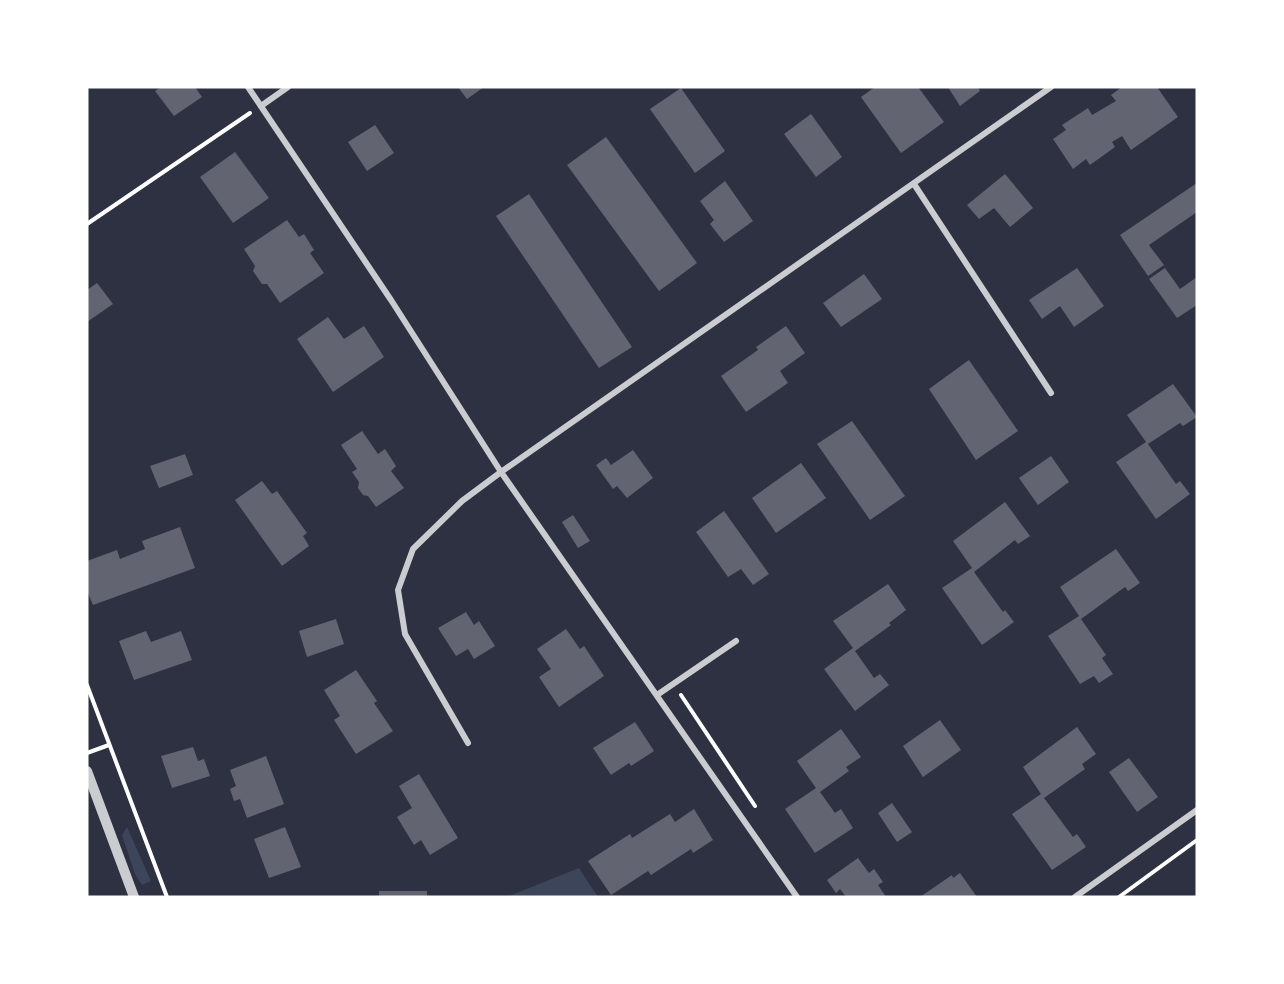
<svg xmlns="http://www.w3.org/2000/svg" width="1284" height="984" viewBox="0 0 1284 984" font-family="'Roboto Serif',serif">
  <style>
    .green { fill: #3c4559 }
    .building { fill: #626471 }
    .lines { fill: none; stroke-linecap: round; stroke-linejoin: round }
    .path { stroke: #fff; stroke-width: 4 }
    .minor { stroke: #caccd0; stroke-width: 6 }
    .tertiary { stroke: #caccd0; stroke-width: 10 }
  </style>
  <rect width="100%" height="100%" fill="#2d3142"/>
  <!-- green -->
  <g class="green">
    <polygon points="127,827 151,881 142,885 135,874 122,835"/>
    <polygon points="579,868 598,897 507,897"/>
  </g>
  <!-- building -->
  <g class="building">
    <polygon points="161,87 195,87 202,97 174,116 155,91"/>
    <polygon points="458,87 484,87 467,99"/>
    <polygon points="875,87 918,87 944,122 901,153 861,97"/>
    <polygon points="948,87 978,87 980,91 960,106"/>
    <polygon points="1122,87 1157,87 1178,117 1131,150 1122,136 1112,142 1115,147 1090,165 1086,159 1073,169 1053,139 1066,130 1062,125 1088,108 1092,115 1116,101 1111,95"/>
    <polygon points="681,88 725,151 695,173 650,109"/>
    <polygon points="811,114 842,157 816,177 784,134"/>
    <polygon points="375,125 394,153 367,171 348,142"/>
    <polygon points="606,137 697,263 659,291 567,165"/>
    <polygon points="235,152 269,198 233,223 200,177"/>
    <polygon points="1005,174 1033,208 1010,227 994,208 979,219 967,205"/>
    <polygon points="725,181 753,221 724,242 710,224 714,220 700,201"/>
    <polygon points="1197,183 1197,212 1149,245 1164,265 1148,276 1120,235"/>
    <polygon points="529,194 632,347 599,368 496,216"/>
    <polygon points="287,220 299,237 304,234 314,250 310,253 324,273 280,303 267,284 262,284 253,271 255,266 244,249"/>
    <polygon points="1077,268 1104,306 1074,327 1060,306 1042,319 1029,300"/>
    <polygon points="1165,268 1180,289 1197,277 1197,305 1177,318 1149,279"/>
    <polygon points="864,274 882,299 841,327 823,303"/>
    <polygon points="97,283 113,304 87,322 87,290"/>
    <polygon points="328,317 344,339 364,326 384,357 333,392 297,339"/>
    <polygon points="786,326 805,353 780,371 788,383 746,412 721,376 758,350 756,347"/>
    <polygon points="969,360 1018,431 976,460 929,389"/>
    <polygon points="1173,384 1197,417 1183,426 1180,423 1148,444 1176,484 1180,481 1190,494 1156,519 1116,462 1146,442 1127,415"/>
    <polygon points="852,421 905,496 870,520 817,444"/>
    <polygon points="362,431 378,454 385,449 396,466 391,471 404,488 376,507 368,496 363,495 358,488 359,482 352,472 357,469 341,445"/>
    <polygon points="633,450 653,478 627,498 617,486 613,489 596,465 606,458 611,465"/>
    <polygon points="185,454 193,475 159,488 150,466"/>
    <polygon points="1051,456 1069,482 1038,505 1019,478"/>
    <polygon points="801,463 826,498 776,533 752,498"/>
    <polygon points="262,481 272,494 277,491 307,533 303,536 309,546 282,566 235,500"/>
    <polygon points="1005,502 1030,536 1018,544 1015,540 974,572 1003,612 1005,610 1014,622 982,645 942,588 972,568 953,541"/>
    <polygon points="724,511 769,574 753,585 741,569 728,577 696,532"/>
    <polygon points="573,515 590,541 578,548 562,522"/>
    <polygon points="180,527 195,568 93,605 87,591 87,561 117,550 120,559 145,549 142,541"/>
    <polygon points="1116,549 1140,583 1128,591 1125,587 1081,619 1106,655 1102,658 1113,674 1099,683 1094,676 1080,684 1048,636 1079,616 1060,587"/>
    <polygon points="888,584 906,610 889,623 891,625 855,651 874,678 880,674 889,685 855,711 824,669 853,648 833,621"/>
    <polygon points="466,612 474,625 479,621 495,646 474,659 468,649 456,656 438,628"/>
    <polygon points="336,619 344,644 307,657 299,631"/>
    <polygon points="566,629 580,649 584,646 604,676 559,707 539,677 551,669 537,649"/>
    <polygon points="146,631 151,642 181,631 192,660 134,680 119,641"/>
    <polygon points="356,670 377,701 374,703 393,731 356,754 334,720 340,716 324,690"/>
    <polygon points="940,720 961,750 923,777 903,746"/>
    <polygon points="635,722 654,751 631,766 629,763 611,775 593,748"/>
    <polygon points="1077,727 1096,754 1082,764 1085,769 1044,798 1073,837 1077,834 1086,847 1052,870 1012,814 1041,794 1023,767"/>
    <polygon points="841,729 861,757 846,767 849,771 820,792 835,813 841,809 853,828 815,853 785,809 816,788 797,761"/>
    <polygon points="193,747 198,761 204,759 210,776 172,788 161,756"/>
    <polygon points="266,756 284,804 247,818 240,799 234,801 230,789 236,786 230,770"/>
    <polygon points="1129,758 1158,797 1137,812 1109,772"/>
    <polygon points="419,774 458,838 430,855 421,840 414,845 397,817 412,808 399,786"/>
    <polygon points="892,803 912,832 897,842 878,813"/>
    <polygon points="694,809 713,840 693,853 691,849 651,875 648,871 611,895 588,861 630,834 632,838 670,814 675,822"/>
    <polygon points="285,827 301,867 269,878 254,839"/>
    <polygon points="858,858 869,873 874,869 883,882 878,885 886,897 846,897 840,889 836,893 827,880"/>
    <polygon points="960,873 977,897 920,897 952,875 953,878"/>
    <rect x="379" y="891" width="48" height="6"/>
  </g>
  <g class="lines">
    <!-- path -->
    <g class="path">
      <polyline points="87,224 250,113"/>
      <polyline points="87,685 167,897"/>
      <polyline points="681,695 755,806"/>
      <polyline points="87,753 109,745"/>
      <polyline points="1119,897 1197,840"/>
    </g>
    <!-- minor -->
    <g class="minor">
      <polyline points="248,87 391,300 501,472 797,897"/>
      <polyline points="261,106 288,87"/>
      <polyline points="914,184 1051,393"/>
      <polyline points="657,695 736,641"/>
      <polyline points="468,743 405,634 398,590 413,549 462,501 501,472 1051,87"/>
      <polyline points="1075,897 1197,810"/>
    </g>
    <!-- tertiary -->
    <polyline class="tertiary" points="87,771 134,897"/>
  </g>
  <!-- border -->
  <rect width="1284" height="984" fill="none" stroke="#ffffff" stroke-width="177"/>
</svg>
